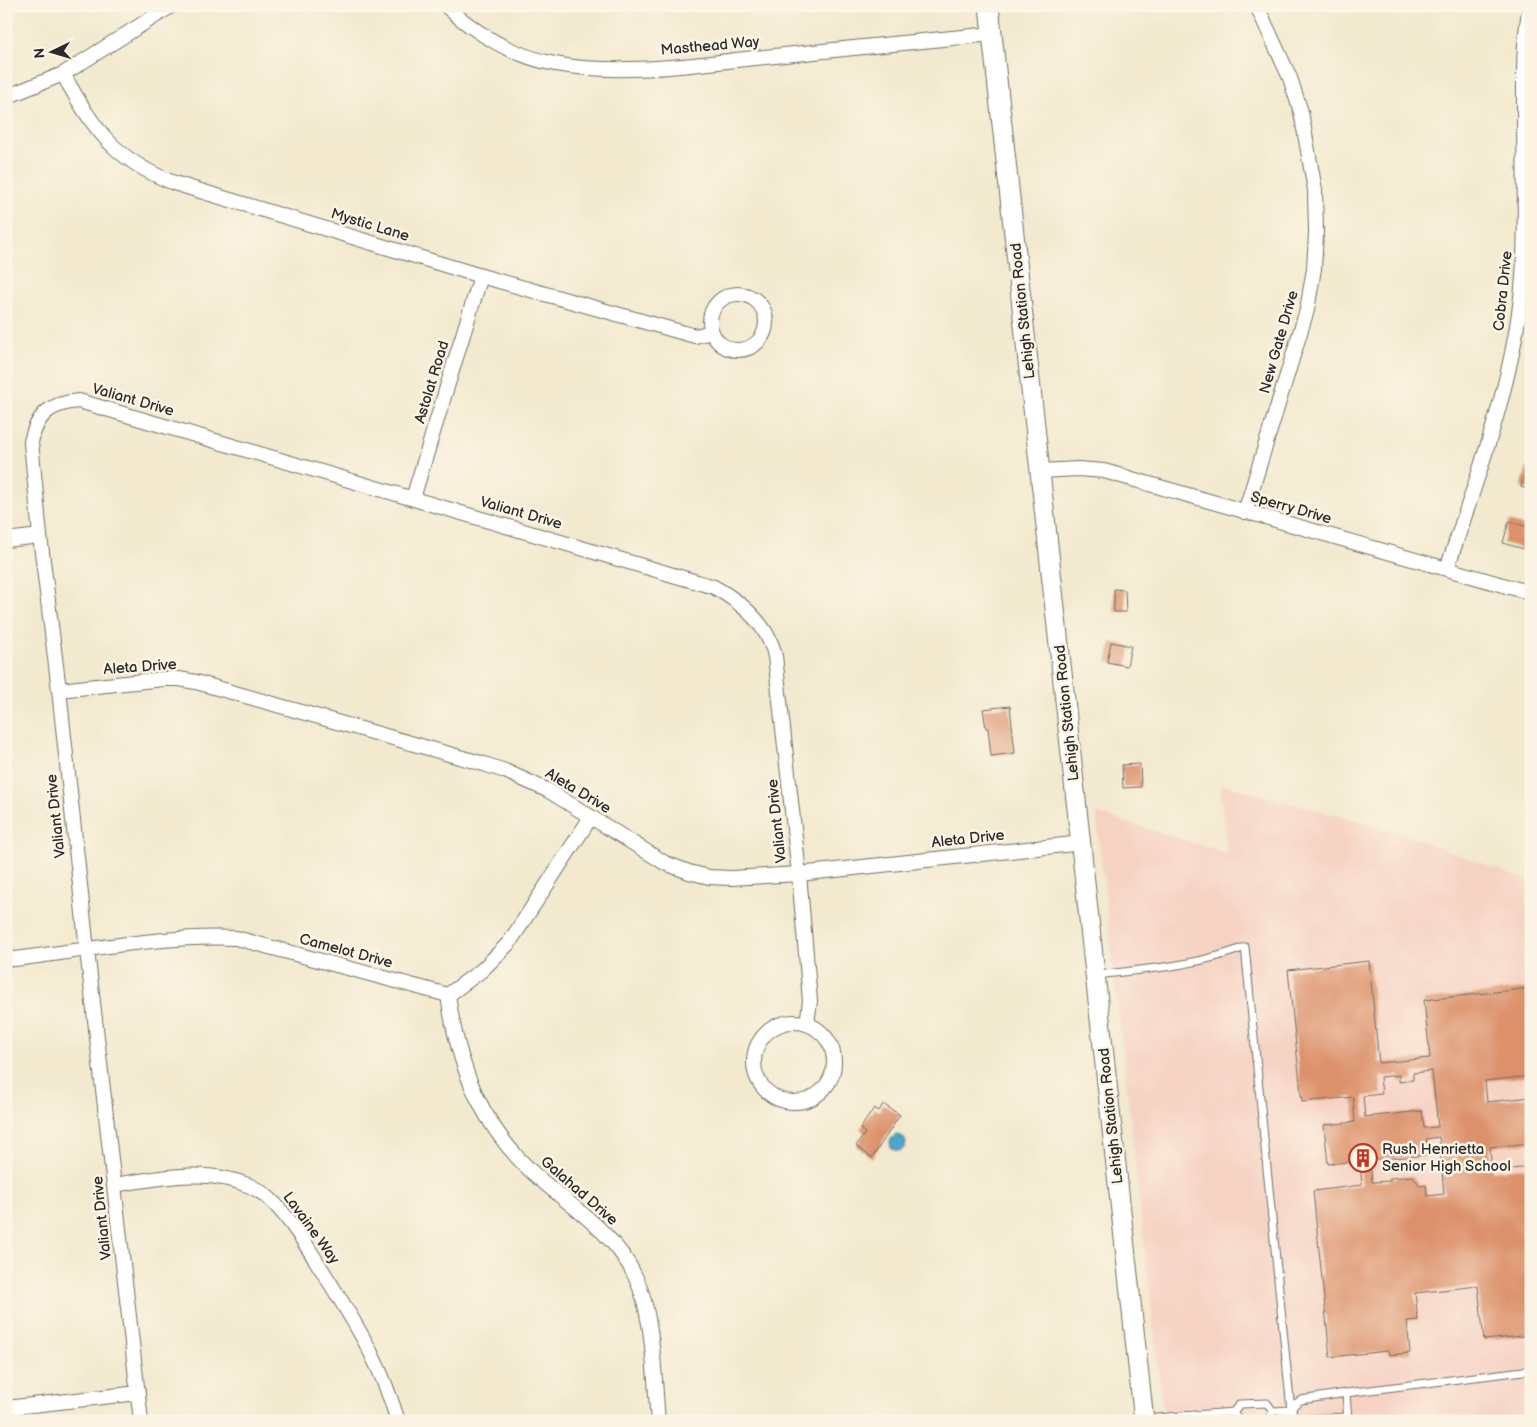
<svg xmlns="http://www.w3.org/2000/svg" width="1537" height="1427" viewBox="0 0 1537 1427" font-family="'Balsamiq Sans',sans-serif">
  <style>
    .built { fill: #f6d2c3 }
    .water { fill: #4da5ca; stroke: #3c687a }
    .building { fill: #dc916a; fill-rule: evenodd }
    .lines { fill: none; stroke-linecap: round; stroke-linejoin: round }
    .service-casing { stroke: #716e64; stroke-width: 9 }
    .minor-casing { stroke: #716e64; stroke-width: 16 }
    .secondary-casing { stroke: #716e64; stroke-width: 21 }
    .service { stroke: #fff; stroke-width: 7 }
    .minor { stroke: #fff; stroke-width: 14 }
    .secondary { stroke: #fff; stroke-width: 19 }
    .labels { text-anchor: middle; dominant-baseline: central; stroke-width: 5; stroke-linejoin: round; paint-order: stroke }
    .street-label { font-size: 15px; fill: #2b2b2b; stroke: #fcf5e5 }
    .poi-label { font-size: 15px; fill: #2b2b2b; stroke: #fcf5e5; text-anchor: start }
  </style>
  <rect width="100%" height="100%" fill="#fcf5e5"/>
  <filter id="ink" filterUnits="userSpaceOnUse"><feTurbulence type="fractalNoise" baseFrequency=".02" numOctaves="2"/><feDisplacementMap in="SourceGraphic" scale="10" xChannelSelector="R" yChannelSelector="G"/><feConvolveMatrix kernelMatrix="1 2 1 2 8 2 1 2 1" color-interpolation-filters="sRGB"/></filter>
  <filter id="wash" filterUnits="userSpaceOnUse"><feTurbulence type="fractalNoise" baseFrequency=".0096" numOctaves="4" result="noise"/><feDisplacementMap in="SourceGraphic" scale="20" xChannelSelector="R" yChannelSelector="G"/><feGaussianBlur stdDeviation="1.12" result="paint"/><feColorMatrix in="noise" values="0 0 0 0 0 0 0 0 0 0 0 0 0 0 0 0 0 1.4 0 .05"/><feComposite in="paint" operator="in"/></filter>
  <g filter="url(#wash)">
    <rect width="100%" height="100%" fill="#f2e9ce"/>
    <!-- built -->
    <polygon class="built" points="1220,784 1396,831 1531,882 1531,1421 1164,1421 1096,813 1227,853"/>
    <!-- water -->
    <circle class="water" cx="898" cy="1143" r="8"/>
    <g id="blocks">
      <!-- building -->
      <g class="building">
        <polygon points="1531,456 1531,491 1521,487"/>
        <polygon points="1509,521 1531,528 1531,551 1503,543"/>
        <polygon points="1114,589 1125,590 1126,612 1114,612"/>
        <polygon points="1111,642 1131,646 1127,666 1107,662"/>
        <polygon points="1010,706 1015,753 991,756 988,728 986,728 983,709"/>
        <polygon points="1140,764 1141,787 1123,788 1122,765"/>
        <path d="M1369 961 1379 1063 1430 1058 1424 1000 1531 988V1076L1485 1081 1487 1102 1531 1097V1143L1490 1147 1492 1171 1531 1167V1335L1484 1340 1478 1286 1415 1293 1418 1320 1407 1321 1410 1353 1389 1355 1388 1351 1330 1357 1313 1191 1362 1185 1360 1161 1328 1164 1324 1125 1355 1122 1353 1097 1302 1102 1288 970ZM1432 1071 1438 1127 1424 1128 1422 1111 1365 1117 1363 1096 1382 1094 1380 1077 1399 1075V1082L1413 1080V1073ZM1439 1137 1444 1194 1427 1196 1426 1185 1420 1186 1413 1176 1390 1178V1181L1372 1182 1370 1160 1428 1155 1426 1139Z"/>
        <polygon points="883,1104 900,1115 872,1158 856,1146 865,1133 860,1129 874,1108 879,1111"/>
      </g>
    </g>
  </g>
  <g filter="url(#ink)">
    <use href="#blocks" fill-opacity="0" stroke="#716e64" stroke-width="1"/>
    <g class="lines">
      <defs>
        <g id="service">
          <path d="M1096 975C1147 969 1197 966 1245 947L1291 1410 1296 1417 1302 1419 1348 1417"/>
          <polyline points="1346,1393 1348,1420"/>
          <polyline points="1291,1410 1295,1404 1301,1400 1346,1393 1531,1370"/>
          <polyline points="1273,1411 1291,1410"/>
          <polyline points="1233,1412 1240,1421"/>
          <polyline points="1144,1419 1233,1412 1240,1404 1267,1403 1273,1411"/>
          <polyline points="1268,1421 1273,1411"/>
        </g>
        <g id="minor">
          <path d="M446 6C476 34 514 56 555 64 620 76 689 65 755 58 834 50 913 42 992 34"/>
          <path d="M63 74C94 129 113 159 174 183L481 276 695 336 712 332"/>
          <polyline points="6,97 63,74 171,6"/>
          <circle cx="738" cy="322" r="28"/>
          <polyline points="1040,471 1078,469 1104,471 1531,593"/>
          <polyline points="413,498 481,276"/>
          <polyline points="1245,512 1307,310 1314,269 1316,233 1315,190 1301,112 1290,78 1257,6"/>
          <polyline points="6,540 40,536"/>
          <path d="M1447 569C1480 468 1520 366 1524 259 1526 209 1524 158 1524 108 1524 72 1523 42 1530 6"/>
          <polyline points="59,690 163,679 179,679 196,682 484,764 505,771 549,791 665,863 689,872 709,877 731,878 799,874 1082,843"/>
          <path d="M6 958 15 959C87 950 164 935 236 938L448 995"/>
          <path d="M448 995C458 1068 483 1131 541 1180 574 1208 616 1235 635 1276 654 1315 654 1377 658 1421"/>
          <polyline points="448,995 482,970 509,943 591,817"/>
          <circle cx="794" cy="1062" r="40"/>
          <path d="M114 1185C159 1178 207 1167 250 1186 259 1190 267 1196 274 1203 295 1225 311 1253 327 1278 343 1304 360 1330 373 1357 383 1377 391 1399 398 1421"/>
          <polyline points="6,1408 138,1393"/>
          <path d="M141 1421 87 950 59 690 40 536 31 442C37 414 51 403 79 401L714 587C741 602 768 625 775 656L799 874 810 1001 807 1024"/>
        </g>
        <polyline id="secondary" points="989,6 1144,1421"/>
      </defs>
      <!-- service casing -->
      <use href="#service" class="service-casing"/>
      <!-- minor casing -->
      <use href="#minor" class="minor-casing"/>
      <!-- secondary casing -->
      <use href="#secondary" class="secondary-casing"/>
      <!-- service -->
      <use href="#service" class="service"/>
      <!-- minor -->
      <use href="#minor" class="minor"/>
      <!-- secondary -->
      <use href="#secondary" class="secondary"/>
    </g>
  </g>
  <!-- icons -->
  <defs>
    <symbol id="building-ring" viewBox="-11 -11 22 22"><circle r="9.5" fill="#fcf5e5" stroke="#c8321e" stroke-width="1.5"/><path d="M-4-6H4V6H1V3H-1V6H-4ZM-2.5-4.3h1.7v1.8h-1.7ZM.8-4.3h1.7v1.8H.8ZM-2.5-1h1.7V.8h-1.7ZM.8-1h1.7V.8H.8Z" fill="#c8321e"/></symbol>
  </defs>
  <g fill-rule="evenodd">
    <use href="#building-ring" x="1347" y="1142" width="32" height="32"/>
  </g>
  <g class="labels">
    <!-- street labels -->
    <g class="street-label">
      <text transform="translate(710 46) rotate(-5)">Masthead Way</text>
      <text transform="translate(370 225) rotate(17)">Mystic Lane</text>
      <text transform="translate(1503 291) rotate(-84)">Cobra Drive</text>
      <text transform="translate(1023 311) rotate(-96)">Lehigh Station Road</text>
      <text transform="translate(1279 342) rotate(-74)">New Gate Drive</text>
      <text transform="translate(432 382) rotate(-73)">Astolat Road</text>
      <text transform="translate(133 400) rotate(16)">Valiant Drive</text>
      <text transform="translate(1291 508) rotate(16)">Sperry Drive</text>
      <text transform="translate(521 513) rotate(16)">Valiant Drive</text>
      <text transform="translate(140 667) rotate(-4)">Aleta Drive</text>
      <text transform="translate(1067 713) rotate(-96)">Lehigh Station Road</text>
      <text transform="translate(578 791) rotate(31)">Aleta Drive</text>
      <text transform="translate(56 816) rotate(-96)">Valiant Drive</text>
      <text transform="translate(777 821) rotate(-96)">Valiant Drive</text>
      <text transform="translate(968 839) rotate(-6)">Aleta Drive</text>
      <text transform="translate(346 951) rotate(15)">Camelot Drive</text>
      <text transform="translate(1111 1116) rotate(-96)">Lehigh Station Road</text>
      <text transform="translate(579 1191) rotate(41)">Galahad Drive</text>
      <text transform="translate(102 1218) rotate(-96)">Valiant Drive</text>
      <text transform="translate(311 1228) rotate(54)">Lavaine Way</text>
    </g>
    <!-- poi labels -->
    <g class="poi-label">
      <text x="1382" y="1149">Rush Henrietta<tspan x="1382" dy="17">Senior High School</tspan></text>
    </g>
  </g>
  <!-- margin -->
  <rect width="1537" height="1427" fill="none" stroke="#fcf5e5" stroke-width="25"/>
  <!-- north arrow -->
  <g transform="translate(52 52) rotate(265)" stroke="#fcf5e5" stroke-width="4" paint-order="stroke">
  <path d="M0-4L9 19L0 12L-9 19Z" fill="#2b2b2b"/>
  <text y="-8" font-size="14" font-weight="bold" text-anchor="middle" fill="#2b2b2b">N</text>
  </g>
</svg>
